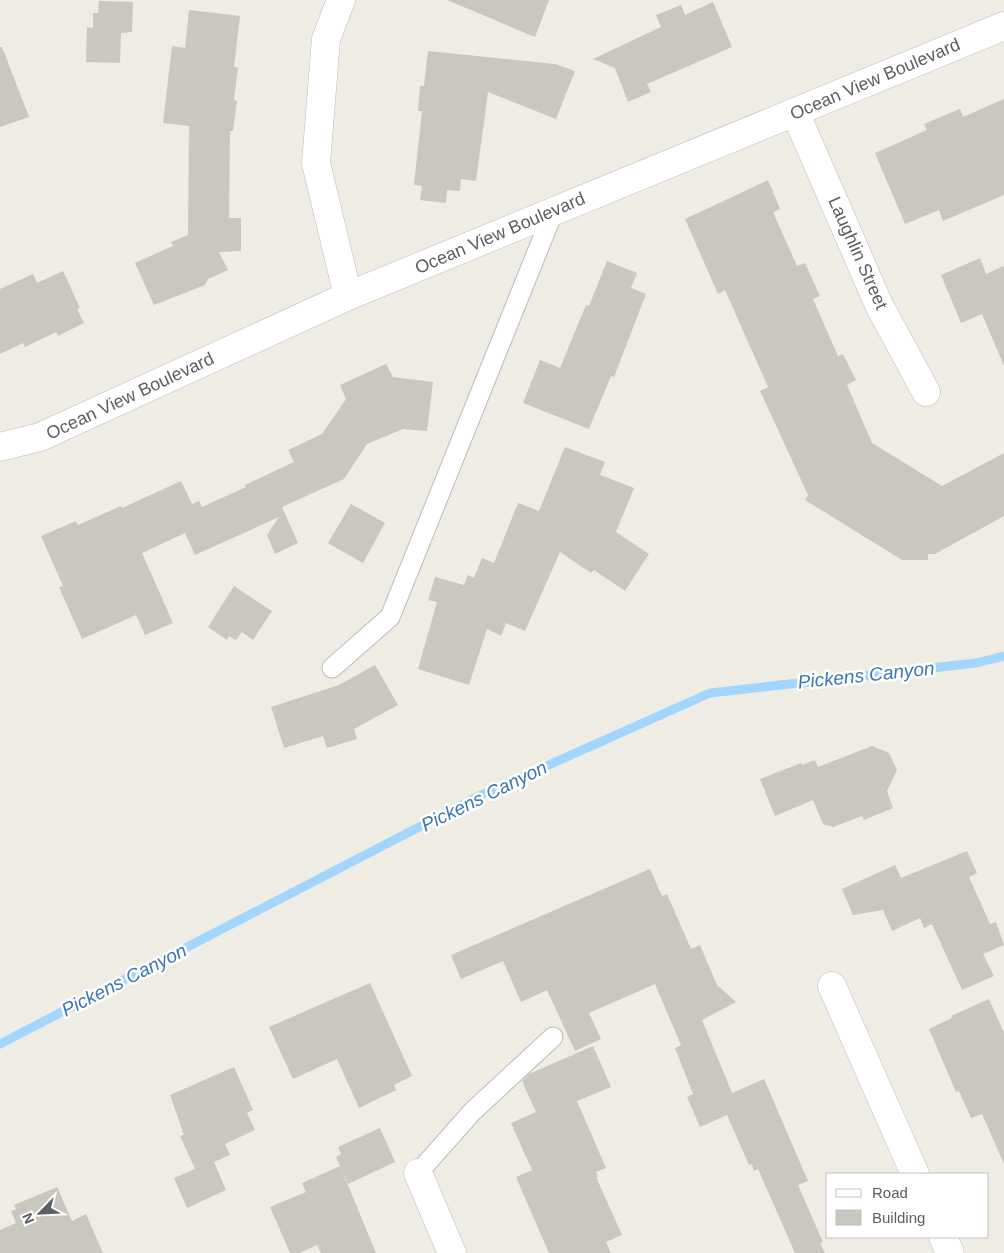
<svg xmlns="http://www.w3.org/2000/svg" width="1004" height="1253" viewBox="0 0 1004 1253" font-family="Helvetica,sans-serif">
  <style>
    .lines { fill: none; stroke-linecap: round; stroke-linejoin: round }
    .stream { stroke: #a2d6ff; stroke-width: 9 }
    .building { fill: #cac6c0 }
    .service-casing { stroke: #b8bbc0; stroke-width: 21 }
    .minor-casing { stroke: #b8bbc0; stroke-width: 29 }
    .tertiary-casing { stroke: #b8bbc0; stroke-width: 29 }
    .service { stroke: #fff; stroke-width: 19 }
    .minor { stroke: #fff; stroke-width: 28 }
    .tertiary { stroke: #fff; stroke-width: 28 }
    .labels { text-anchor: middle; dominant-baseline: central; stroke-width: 5; stroke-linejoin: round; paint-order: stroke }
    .street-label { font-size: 18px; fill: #5b5f64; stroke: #fff }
    .water-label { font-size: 19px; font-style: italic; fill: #3a77b7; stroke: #fff }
  </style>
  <rect width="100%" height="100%" fill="#efece3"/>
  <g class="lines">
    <!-- stream -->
    <polyline class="stream" points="0,1044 477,797 710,693 976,663 1004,656"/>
  </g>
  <!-- building -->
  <g class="building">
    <polygon points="447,0 549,0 535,37"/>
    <polygon points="99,1 133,2 132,32 121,33 120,63 86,62 87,27 93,28 93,13 98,13"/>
    <polygon points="713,2 732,47 647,84 651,92 628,102 615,68 593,59 661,27 656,15 681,5 685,15"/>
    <polygon points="189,10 240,16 234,67 238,67 234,100 237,101 233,131 230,131 229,218 241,218 241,251 219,252 228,270 208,279 205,285 154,305 135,263 173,246 171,242 188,235 189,126 163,123 172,46 185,48"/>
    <polygon points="0,47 2,47 29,117 0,127"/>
    <polygon points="428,51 555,64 575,71 556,119 488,92 476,181 461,179 460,191 447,190 446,203 420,200 422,186 414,185 422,111 418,111 420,86 424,86"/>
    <polygon points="1004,99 1004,195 943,221 939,210 905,224 875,153 927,130 924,124 960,109 963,117"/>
    <polygon points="768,180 780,209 773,212 797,266 805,263 820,296 813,299 838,356 843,354 856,380 847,385 872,443 942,486 1004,453 1004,516 935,554 928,554 928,560 902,560 805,500 808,495 760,391 768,387 725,290 718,294 685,219"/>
    <polygon points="980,258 986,274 1004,266 1004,366 982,314 961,323 941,275"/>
    <polygon points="607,261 637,273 631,288 646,294 614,377 611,376 589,429 523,403 540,360 560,368 586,305 589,306"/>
    <polygon points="63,271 80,308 77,309 84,323 58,336 56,332 25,347 23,343 0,354 0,289 33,274 37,283"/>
    <polygon points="386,364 393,377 433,382 427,431 403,429 367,444 344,479 282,507 298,543 275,554 267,535 279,517 195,555 185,533 142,553 173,623 145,635 136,615 82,639 59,587 63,586 41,536 76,521 78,525 121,506 122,508 181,481 192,504 199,501 202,507 246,487 245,485 294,462 288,450 322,434 346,399 340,385"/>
    <polygon points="565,447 605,462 600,475 634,488 616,532 649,554 625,591 594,570 591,573 560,552 525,631 506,623 501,636 487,629 469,685 418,669 437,602 428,600 435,577 464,585 468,575 474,578 482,558 494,563 518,503 539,511"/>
    <polygon points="351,504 385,523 363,563 328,543"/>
    <polygon points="234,586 272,611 253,640 242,632 236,640 229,636 227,640 208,627"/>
    <polygon points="375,665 398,705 354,729 357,739 327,748 323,736 284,748 271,707 339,685"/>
    <polygon points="872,746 889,753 897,770 887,791 893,808 864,820 862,816 833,827 823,824 813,800 775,816 760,779 801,763 802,765 815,760 818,767"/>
    <polygon points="967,851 977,873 969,877 990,924 996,922 1004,945 983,954 994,976 962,990 932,924 924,928 920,918 892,931 883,910 853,915 842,889 895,865 901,878"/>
    <polygon points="650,869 662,896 667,894 691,949 700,945 717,985 736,1002 702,1020 732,1093 764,1079 808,1181 798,1185 823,1242 820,1243 825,1253 795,1253 758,1169 754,1171 752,1164 749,1165 727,1115 700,1127 687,1097 693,1094 675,1048 681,1045 655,984 589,1013 601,1039 575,1051 547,990 521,1002 503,961 461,979 451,955"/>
    <polygon points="370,983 412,1076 394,1085 396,1090 359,1108 337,1059 293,1079 269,1027"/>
    <polygon points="989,999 1004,1033 1004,1164 982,1114 971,1118 959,1091 956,1092 929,1029 952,1018 951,1016"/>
    <polygon points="593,1046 611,1087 577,1101 606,1168 596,1172 598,1177 596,1177 622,1235 606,1242 611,1253 549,1253 516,1177 532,1170 511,1123 536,1112 522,1081 529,1074"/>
    <polygon points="234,1067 253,1110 247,1113 255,1130 225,1144 230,1155 214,1162 226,1190 187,1208 174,1178 195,1169 180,1136 184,1135 170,1095"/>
    <polygon points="380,1128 395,1162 348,1184 336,1157 341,1154 338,1147"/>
    <polygon points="340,1166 376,1253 321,1253 317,1245 299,1253 290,1253 270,1207 306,1192 302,1183"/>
    <polygon points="57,1187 72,1221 86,1214 103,1253 0,1253 0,1230 16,1223 11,1211 16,1209 14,1205"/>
  </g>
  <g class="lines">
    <defs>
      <g id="service">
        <polyline points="332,668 390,617 554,210"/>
        <polyline points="418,1173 472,1112 553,1037"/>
      </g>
      <g id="minor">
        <polyline points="341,0 326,39 316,163 348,296"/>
        <polyline points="795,112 879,305 926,392"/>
        <polyline points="832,986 915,1174"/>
        <polyline points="418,1173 452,1253"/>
        <polyline points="943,1237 950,1253"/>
      </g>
      <polyline id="tertiary" points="0,447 40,437 348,296 1004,26"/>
    </defs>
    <!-- service casing -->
    <use href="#service" class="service-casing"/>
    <!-- minor casing -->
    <use href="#minor" class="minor-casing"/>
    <!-- tertiary casing -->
    <use href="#tertiary" class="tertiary-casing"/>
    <!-- service -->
    <use href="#service" class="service"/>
    <!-- minor -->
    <use href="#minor" class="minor"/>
    <!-- tertiary -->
    <use href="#tertiary" class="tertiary"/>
  </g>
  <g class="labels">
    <!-- street labels -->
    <g class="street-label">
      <text transform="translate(875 79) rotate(-23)">Ocean View Boulevard</text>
      <text transform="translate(500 233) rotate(-23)">Ocean View Boulevard</text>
      <text transform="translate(858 253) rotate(66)">Laughlin Street</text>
      <text transform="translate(130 396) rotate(-25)">Ocean View Boulevard</text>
    </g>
    <!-- water labels -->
    <g class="water-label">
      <text transform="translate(866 675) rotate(-6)">Pickens Canyon</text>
      <text transform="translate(484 796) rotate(-26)">Pickens Canyon</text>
      <text transform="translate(124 980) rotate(-27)">Pickens Canyon</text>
    </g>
  </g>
  <!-- legend -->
  <rect x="826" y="1173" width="162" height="65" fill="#ffffff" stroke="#bdbfc1"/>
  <rect x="836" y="1189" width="25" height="8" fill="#ffffff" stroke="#bdbfc1"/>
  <text x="872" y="1198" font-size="15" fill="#5b5f64">Road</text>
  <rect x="836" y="1210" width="25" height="15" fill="#cac6c0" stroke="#bdbfc1"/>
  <text x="872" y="1223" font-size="15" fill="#5b5f64">Building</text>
  <!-- north arrow -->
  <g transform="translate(40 1213) rotate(246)" stroke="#ffffff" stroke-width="4" paint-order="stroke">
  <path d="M0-4L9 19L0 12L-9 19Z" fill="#5b5f64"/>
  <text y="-8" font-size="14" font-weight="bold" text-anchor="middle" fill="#5b5f64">N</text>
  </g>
</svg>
